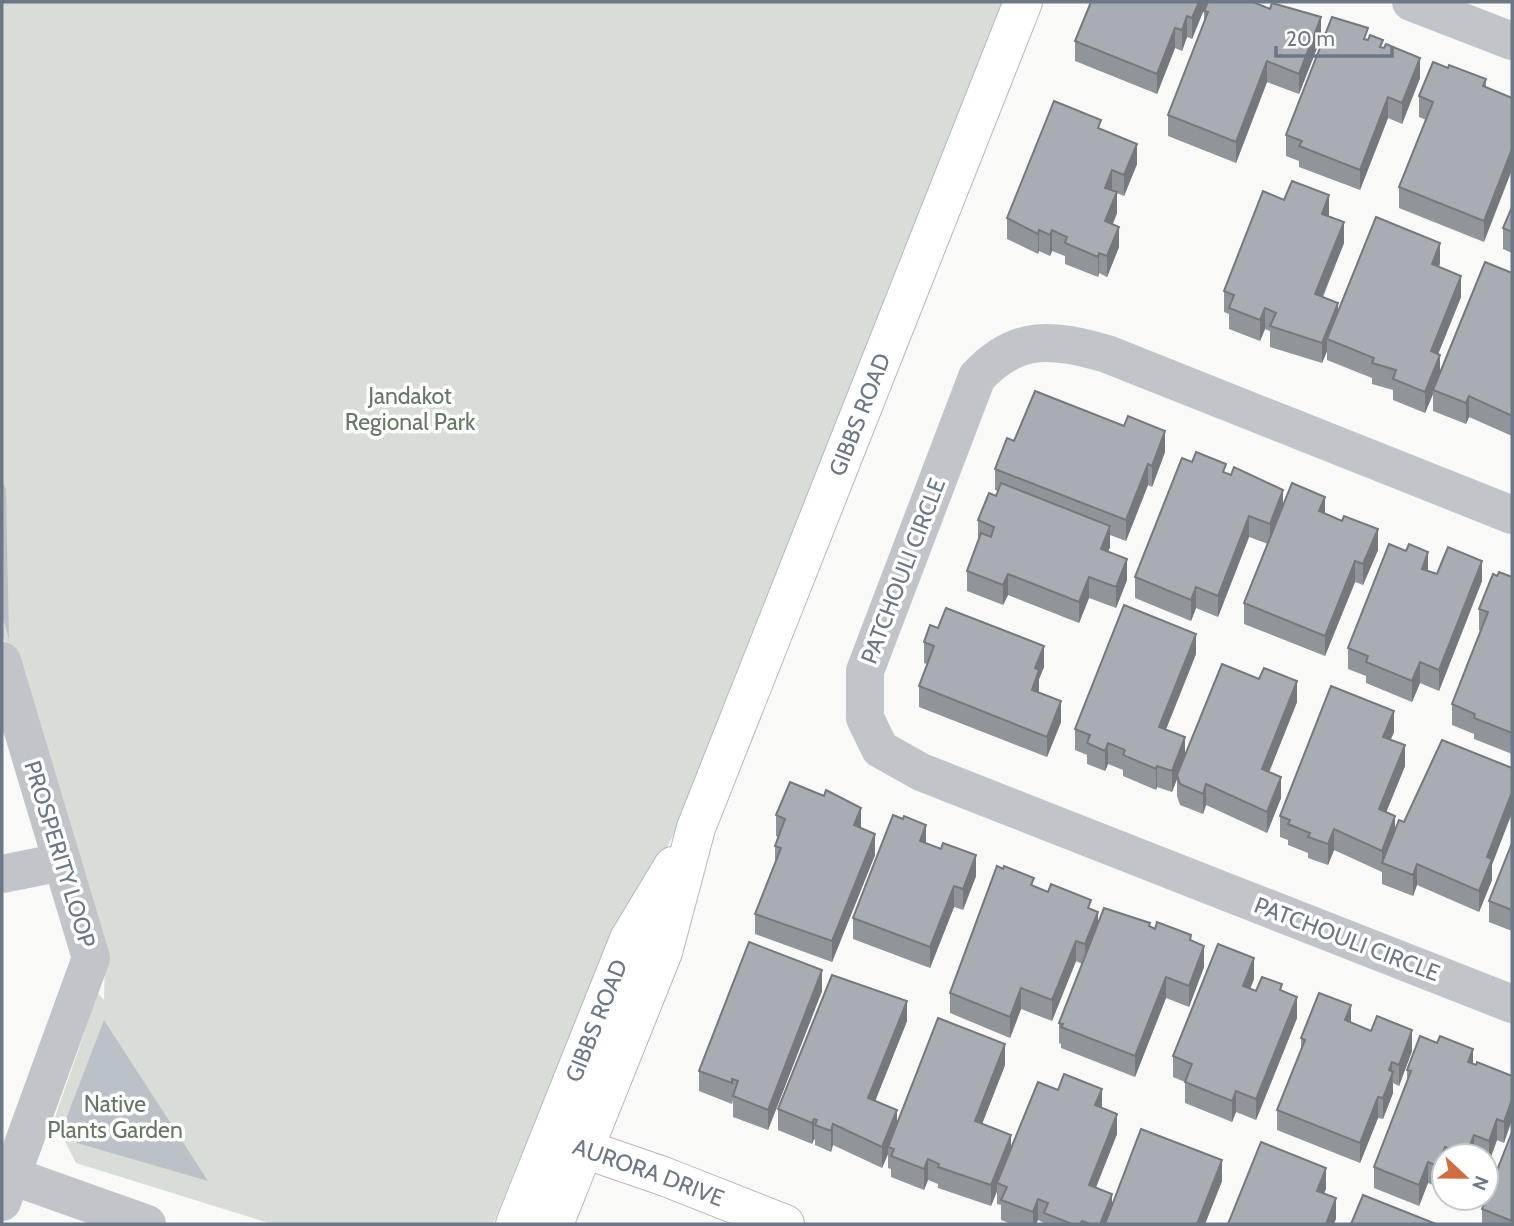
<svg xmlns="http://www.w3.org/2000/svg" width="1514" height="1226" viewBox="0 0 1514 1226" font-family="Cabin,sans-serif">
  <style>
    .green { fill: #d9ddd7 }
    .water { fill: #bac2c7 }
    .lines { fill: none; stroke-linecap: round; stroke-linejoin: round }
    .secondary-casing { stroke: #b4b8bd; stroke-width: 40 }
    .street { stroke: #c1c4c8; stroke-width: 38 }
    .secondary { stroke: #fff; stroke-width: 38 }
    .wall { fill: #90959a }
    .shaded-wall { fill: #75797d }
    .building { fill: #a7adb3; stroke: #75797d; stroke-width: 2 }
    .labels { text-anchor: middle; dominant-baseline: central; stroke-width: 7; stroke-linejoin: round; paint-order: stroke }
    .park-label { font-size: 23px; fill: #677766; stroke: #fff }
    .street-label { font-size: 23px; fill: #6c7885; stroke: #fff }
  </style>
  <rect width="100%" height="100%" fill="#f9f9f7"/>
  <!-- green -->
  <polygon class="green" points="2,2 1006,2 696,792 582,1008 493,1224 272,1224 76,1163 54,1120 98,993 104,1000 105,956 2,633"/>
  <!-- water -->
  <g class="water">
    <polygon points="2,482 6,489 9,640 2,614"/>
    <polygon points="104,1020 208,1181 77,1143 66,1119"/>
  </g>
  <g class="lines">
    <defs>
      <g id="secondary">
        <path id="s1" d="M561 1141 663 1176 785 1224"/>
        <path id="s2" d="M515 1224 629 939 673 866"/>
        <path id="s3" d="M554 1224 663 952 696 828 1023 2"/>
      </g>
    </defs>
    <!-- secondary casing -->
    <use href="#secondary" class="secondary-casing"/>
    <!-- street -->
    <g class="street">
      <polyline points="1411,2 1512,41"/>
      <path d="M1512 515 1107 354C1053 339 1018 333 977 377L865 671V718L880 749 921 772 1512 1004"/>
      <polyline points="2,661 91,958 2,1202"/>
      <polyline points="2,874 62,862"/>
      <polyline points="12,1176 147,1224"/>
    </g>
    <!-- secondary -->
    <use href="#secondary" class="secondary"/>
  </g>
  <!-- wall -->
  <g class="wall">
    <polygon points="1207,2 1192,39 1187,37 1182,51 1175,48 1157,94 1075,61 1075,41"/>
    <polygon points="1258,2 1257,4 1321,38 1299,94 1267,82 1236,163 1168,136 1168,115 1204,23 1204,11"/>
    <polygon points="1368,40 1383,48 1420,78 1402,124 1388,118 1360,190 1299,167 1299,161 1286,156 1286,135"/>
    <polygon points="1448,68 1486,79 1484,242 1399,208 1399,187 1426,120 1419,117 1419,96"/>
    <polygon points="1101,129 1137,164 1124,196 1117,193 1117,213 1113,224 1119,247 1107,277 1099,273 1098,277 1065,264 1065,256 1052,251 1050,256 1039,251 1038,254 1007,239 1007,218"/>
    <polygon points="1512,207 1512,253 1503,249 1503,228"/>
    <polygon points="1329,217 1344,243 1323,297 1338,312 1440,263 1439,267 1461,297 1438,354 1440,372 1512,273 1512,436 1469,417 1466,424 1433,411 1433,394 1425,413 1393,400 1393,390 1372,384 1372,378 1327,360 1327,351 1322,363 1270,347 1270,331 1265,329 1260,341 1229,329 1229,314 1224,312 1224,291"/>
    <polygon points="1014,441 1165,452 1152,487 1148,485 1126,541 1110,535 1110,547 1108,551 1127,580 1116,608 1089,598 1079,623 1008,595 1003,605 967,591 967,571 978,541 978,520 996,496 998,491 995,490 995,469"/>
    <polygon points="1226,474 1283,507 1325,514 1378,550 1363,585 1355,582 1325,656 1244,624 1244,603 1268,544 1249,537 1218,617 1196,608 1191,621 1135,598 1135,577"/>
    <polygon points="1428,571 1437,574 1482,581 1439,691 1420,683 1412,702 1366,683 1366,676 1348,669 1348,648"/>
    <polygon points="1497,576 1512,577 1512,754 1474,739 1474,734 1452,725 1452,704 1481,631 1479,630 1479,609"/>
    <polygon points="924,642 1044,667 1039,679 1038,692 1061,722 1047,757 919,707 919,686 927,664 924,663"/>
    <polygon points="1196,654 1166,729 1185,754 1297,702 1269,772 1281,798 1267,833 1206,805 1203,814 1180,805 1177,796 1177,779 1172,792 1157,787 1156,790 1123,776 1123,770 1108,764 1105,771 1087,764 1087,755 1075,750 1075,729"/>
    <polygon points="1394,732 1390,740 1405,766 1386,812 1395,829 1492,865 1492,880 1479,912 1417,885 1413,896 1382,884 1382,872 1334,850 1328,865 1308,858 1308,853 1288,845 1288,840 1280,837 1280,816"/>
    <polygon points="776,815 861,828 875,855 832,962 755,934 755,914 775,863 775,846 778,837 776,836"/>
    <polygon points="926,843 976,876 963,910 954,907 930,968 853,939 853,918"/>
    <polygon points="1512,843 1512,931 1489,922 1489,901"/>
    <polygon points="1034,886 1091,909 1098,924 1150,927 1191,941 1204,967 1189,1007 1166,998 1135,1077 1061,1048 1061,1044 1059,1043 1059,1023 1082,964 1076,961 1052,1021 1021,1009 1010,1038 950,1013 950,993"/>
    <polygon points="1254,979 1250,989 1256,991 1282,991 1297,1018 1256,1120 1236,1112 1232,1122 1185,1103 1185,1082 1173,1077 1173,1056"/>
    <polygon points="822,991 768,1130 733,1117 733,1100 732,1104 699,1091 699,1071"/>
    <polygon points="907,1021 875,1101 897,1123 1005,1065 982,1124 1011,1149 1102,1107 1117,1134 1096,1187 1112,1205 1222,1181 1205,1224 1044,1224 1044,1223 1038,1220 1036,1224 1011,1224 1001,1220 1001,1205 997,1204 997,1191 991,1206 938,1188 938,1184 928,1180 924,1190 891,1177 891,1169 888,1168 888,1154 882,1168 833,1145 831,1152 815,1145 815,1140 814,1139 812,1144 778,1130 778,1109"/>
    <polygon points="1351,1023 1412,1051 1399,1086 1393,1083 1393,1093 1383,1119 1378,1118 1360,1163 1277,1130 1277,1110 1301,1050 1301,1038"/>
    <polygon points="1437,1043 1473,1064 1512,1076 1504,1143 1497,1140 1489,1162 1486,1160 1486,1156 1444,1156 1438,1187 1428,1183 1419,1206 1374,1188 1374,1167 1407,1082 1407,1070"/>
    <polygon points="1512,1132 1512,1224 1482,1224 1482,1209"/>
  </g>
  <!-- shaded-wall -->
  <g class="shaded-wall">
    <polygon points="1199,2 1207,2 1192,39 1192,18"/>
    <polygon points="1187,16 1187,37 1182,51 1182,30"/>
    <polygon points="1321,17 1321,38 1299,94 1299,74"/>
    <polygon points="1175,28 1175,48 1157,94 1157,74"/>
    <polygon points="1420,58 1420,78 1402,124 1402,103"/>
    <polygon points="1267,61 1267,82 1236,163 1236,142"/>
    <polygon points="1388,97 1388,118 1360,190 1360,170"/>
    <polygon points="1137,144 1137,164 1124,196 1124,175"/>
    <polygon points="1512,149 1512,170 1484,242 1484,221"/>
    <polygon points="1112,170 1112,191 1105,188"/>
    <polygon points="1117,192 1117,213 1105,242 1105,221"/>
    <polygon points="1329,195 1329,216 1322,214"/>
    <polygon points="1344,222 1344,243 1315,315 1315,294"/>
    <polygon points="1119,227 1119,247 1107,277 1107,256"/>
    <polygon points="1039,230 1039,251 1038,254 1038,234"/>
    <polygon points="1052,230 1052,251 1050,256 1050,235"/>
    <polygon points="1440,243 1440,263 1432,285 1432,264"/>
    <polygon points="1099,253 1099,273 1098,277 1098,257"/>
    <polygon points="1461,276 1461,297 1431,372 1431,351"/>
    <polygon points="1338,303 1338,323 1327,339 1327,351 1322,363 1322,343"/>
    <polygon points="1265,308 1265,329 1260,341 1260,320"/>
    <polygon points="1440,355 1440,376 1433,390 1433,394 1425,413 1425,392"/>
    <polygon points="1469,396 1469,417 1466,424 1466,403"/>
    <polygon points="1165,431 1165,452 1152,487 1152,466"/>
    <polygon points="1148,464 1148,485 1126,541 1126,520"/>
    <polygon points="1283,490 1283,511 1270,544 1270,524"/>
    <polygon points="1325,497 1325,518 1319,511"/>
    <polygon points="1249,516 1249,537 1218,617 1218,596"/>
    <polygon points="1110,526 1110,547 1101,569 1101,549"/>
    <polygon points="1378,529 1378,550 1363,585 1363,564"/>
    <polygon points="1428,552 1428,573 1422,569"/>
    <polygon points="1127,559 1127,580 1116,608 1116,587"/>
    <polygon points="1355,561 1355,582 1325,656 1325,636"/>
    <polygon points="1482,561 1482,581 1439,691 1439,670"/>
    <polygon points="1008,574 1008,595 1003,605 1003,585"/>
    <polygon points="1089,577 1089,598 1079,623 1079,602"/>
    <polygon points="1196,587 1196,608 1191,621 1191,600"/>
    <polygon points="1196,634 1196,654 1159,747 1159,727"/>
    <polygon points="1044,646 1044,667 1039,679 1039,691 1032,711 1032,690 1035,668"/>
    <polygon points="1420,662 1420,683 1412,702 1412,681"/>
    <polygon points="1297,681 1297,702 1262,790 1262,769"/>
    <polygon points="1061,701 1061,722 1047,757 1047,737"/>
    <polygon points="1394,711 1394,732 1383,758 1383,737"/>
    <polygon points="1185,737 1185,758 1177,775 1177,779 1172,792 1172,771"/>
    <polygon points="1108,743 1108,764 1105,771 1105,751"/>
    <polygon points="1405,745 1405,766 1379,830 1379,809"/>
    <polygon points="1157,766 1157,787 1156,790 1156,769"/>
    <polygon points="1281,777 1281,798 1267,833 1267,812"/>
    <polygon points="1206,784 1206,805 1203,814 1203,794"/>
    <polygon points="1512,792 1512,813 1492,865 1492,880 1479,912 1479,891 1487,857"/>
    <polygon points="861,808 861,829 854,825"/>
    <polygon points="1395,816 1395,837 1382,863 1382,872 1382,851"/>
    <polygon points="926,825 926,846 920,841"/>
    <polygon points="1334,829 1334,850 1328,865 1328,844"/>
    <polygon points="875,834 875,855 832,962 832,941"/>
    <polygon points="976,855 976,876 963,910 963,889"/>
    <polygon points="1417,864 1417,885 1413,896 1413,875"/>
    <polygon points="954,886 954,907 930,968 930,947"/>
    <polygon points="1098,912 1098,932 1085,965 1085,944"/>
    <polygon points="1076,941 1076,961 1052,1021 1052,1000"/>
    <polygon points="1204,946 1204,967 1189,1007 1189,986"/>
    <polygon points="1254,958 1254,979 1243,1007 1243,986"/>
    <polygon points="822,970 822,991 768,1130 768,1110"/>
    <polygon points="1166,977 1166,998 1135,1077 1135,1056"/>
    <polygon points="1021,988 1021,1009 1010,1038 1010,1017"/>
    <polygon points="1297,997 1297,1018 1256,1120 1256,1099"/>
    <polygon points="907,1001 907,1021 868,1119 868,1098"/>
    <polygon points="1351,1005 1351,1026 1345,1020"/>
    <polygon points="1412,1030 1412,1051 1399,1086 1399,1065"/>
    <polygon points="1005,1044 1005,1065 975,1142 975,1121"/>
    <polygon points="1473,1049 1473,1069 1468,1062"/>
    <polygon points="1392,1062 1393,1093 1383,1119 1383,1098 1389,1070"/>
    <polygon points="1102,1089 1102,1110 1095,1105"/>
    <polygon points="1236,1091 1236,1112 1232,1122 1232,1101"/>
    <polygon points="1378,1097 1378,1118 1360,1163 1360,1143"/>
    <polygon points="1512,1099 1512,1120 1504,1143 1504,1122"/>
    <polygon points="897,1110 897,1131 888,1147 888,1154 882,1168 882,1147"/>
    <polygon points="1117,1114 1117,1134 1089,1205 1089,1185"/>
    <polygon points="814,1119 814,1139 812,1144 812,1123"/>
    <polygon points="1497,1119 1497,1140 1489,1162 1489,1141"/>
    <polygon points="833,1124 833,1145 831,1152 831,1131"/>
    <polygon points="1011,1135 1011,1156 997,1183 997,1191 991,1206 991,1185"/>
    <polygon points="1474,1135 1474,1156 1466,1156"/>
    <polygon points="1445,1147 1445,1156 1444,1156 1444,1172 1438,1187 1438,1166"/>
    <polygon points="928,1159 928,1180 924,1190 924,1169"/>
    <polygon points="1222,1160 1222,1181 1205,1224 1197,1224"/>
    <polygon points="1428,1162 1428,1183 1419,1206 1419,1185"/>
    <polygon points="1326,1168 1326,1189 1317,1211 1317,1191"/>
    <polygon points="1112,1194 1112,1215 1108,1224 1100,1224"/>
    <polygon points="1336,1198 1336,1219 1334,1224 1326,1224"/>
    <polygon points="1038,1199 1038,1220 1036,1224 1033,1224 1033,1212"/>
  </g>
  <!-- building -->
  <g class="building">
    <polygon points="1091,2 1199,2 1192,18 1187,16 1182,30 1175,28 1157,74 1075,41"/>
    <polygon points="1208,2 1253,2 1270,9 1272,3 1321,17 1299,74 1267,61 1236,142 1168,115 1208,12 1204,11"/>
    <polygon points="1332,17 1368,28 1364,39 1368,40 1370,35 1383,40 1380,47 1384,48 1386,44 1420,58 1402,103 1388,97 1360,170 1299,146 1302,141 1286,135"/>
    <polygon points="1433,62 1448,68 1449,65 1486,79 1483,86 1512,98 1512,149 1484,221 1399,187 1433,102 1419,96"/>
    <polygon points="1054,101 1101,120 1098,128 1137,144 1124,175 1112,170 1105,188 1117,192 1105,221 1119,227 1107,256 1099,253 1098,257 1065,243 1067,237 1052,230 1050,235 1039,230 1038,234 1007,218"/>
    <polygon points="1292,181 1329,195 1322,214 1344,222 1315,294 1338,303 1322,343 1270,326 1276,313 1265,308 1260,320 1229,308 1234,295 1224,291 1263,191 1284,200"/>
    <polygon points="1512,207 1512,232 1503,228"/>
    <polygon points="1376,217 1440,243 1432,264 1461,276 1431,351 1440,355 1425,392 1393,379 1396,370 1372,363 1374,358 1327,339"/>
    <polygon points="1485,262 1512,273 1512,416 1469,396 1466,403 1433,390"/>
    <polygon points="1035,391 1124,426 1128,416 1165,431 1152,466 1148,464 1126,520 995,469 1007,438 1014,441"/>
    <polygon points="1196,452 1226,464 1223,472 1231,475 1234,467 1283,490 1270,524 1249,516 1218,596 1196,587 1191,600 1135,577 1182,458 1192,462"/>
    <polygon points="1001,483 1110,526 1101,549 1127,559 1116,587 1089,577 1079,602 1008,574 1003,585 967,571 981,533 991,537 994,527 978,520 989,493 996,496"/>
    <polygon points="1292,483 1325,497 1319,511 1342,521 1344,516 1378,529 1363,564 1355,561 1325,636 1244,603"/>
    <polygon points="1389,544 1406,551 1409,544 1428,552 1422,569 1437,574 1448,547 1482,561 1439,670 1420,662 1412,681 1366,662 1368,656 1348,648"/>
    <polygon points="1499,572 1512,577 1512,733 1474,718 1475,714 1452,704 1488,612 1479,609 1493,574 1497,576"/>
    <polygon points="1124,605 1196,634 1159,727 1185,737 1172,771 1157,766 1156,769 1123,755 1125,750 1108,743 1105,751 1087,743 1090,735 1075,729"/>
    <polygon points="946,608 1044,646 1035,668 1039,670 1032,690 1061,701 1047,737 919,686 934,646 924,642 930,625 938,628"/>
    <polygon points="1222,664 1259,679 1264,668 1297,681 1262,769 1281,777 1267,812 1206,784 1203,794 1180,784 1177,775"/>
    <polygon points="1331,686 1394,711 1383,737 1405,745 1379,809 1395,816 1382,851 1334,829 1328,844 1308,837 1310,833 1288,824 1290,820 1280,816"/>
    <polygon points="1442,740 1512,768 1512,792 1487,857 1492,859 1479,891 1417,864 1413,875 1382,863 1399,820 1404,822"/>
    <polygon points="790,782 824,796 826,790 861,808 854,825 875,834 832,941 755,914 781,848 775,846 785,819 776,815"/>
    <polygon points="893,815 903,819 904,816 926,825 920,841 941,849 943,843 976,855 963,889 954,886 930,947 853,918"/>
    <polygon points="1512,843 1512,910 1489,901"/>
    <polygon points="997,866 1003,869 1004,866 1034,878 1031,885 1048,892 1051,884 1091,900 1088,908 1098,912 1085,944 1076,941 1052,1000 1021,988 1010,1017 950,993"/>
    <polygon points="1104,908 1150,923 1149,926 1155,929 1157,922 1191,935 1190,940 1204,946 1189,986 1166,977 1135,1056 1061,1027 1063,1024 1059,1023"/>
    <polygon points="749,942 822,970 768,1110 733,1096 738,1081 732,1079 732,1083 699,1071"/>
    <polygon points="1218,944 1254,958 1243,986 1256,991 1262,977 1282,984 1280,990 1297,997 1256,1099 1236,1091 1232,1101 1185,1082 1192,1064 1173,1056"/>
    <polygon points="832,975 907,1001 868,1098 897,1110 882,1147 833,1124 831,1131 815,1125 817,1120 814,1119 812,1123 778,1109"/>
    <polygon points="1319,993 1351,1005 1345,1020 1371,1031 1377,1016 1412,1030 1399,1065 1392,1062 1389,1070 1393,1072 1383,1098 1378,1097 1360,1143 1277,1110 1305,1040 1301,1038"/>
    <polygon points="938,1018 1005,1044 975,1121 1011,1135 991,1185 938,1167 939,1164 928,1159 924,1169 891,1156 894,1149 888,1147"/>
    <polygon points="1420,1036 1437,1043 1440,1036 1473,1049 1468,1062 1476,1065 1477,1062 1512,1076 1512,1099 1504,1122 1497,1119 1489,1141 1474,1135 1466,1155 1445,1147 1438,1166 1428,1162 1419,1185 1374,1167 1411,1071 1407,1070"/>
    <polygon points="1064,1074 1102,1089 1095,1105 1117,1114 1089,1185 1112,1194 1100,1224 1090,1224 1082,1221 1080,1224 1072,1224 1044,1213 1048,1203 1038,1199 1033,1212 1001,1200 1007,1187 997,1183 1038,1082 1058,1090"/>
    <polygon points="1141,1129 1222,1160 1197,1224 1105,1224"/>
    <polygon points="1512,1132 1512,1221 1482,1209"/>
    <polygon points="1261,1142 1326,1168 1317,1191 1336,1198 1326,1224 1228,1224"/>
    <polygon points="1363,1195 1436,1224 1351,1224"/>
  </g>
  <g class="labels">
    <!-- park labels -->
    <g class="park-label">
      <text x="410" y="396">Jandakot<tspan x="410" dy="26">Regional Park</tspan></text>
      <text x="115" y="1104">Native<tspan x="115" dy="26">Plants Garden</tspan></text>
    </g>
    <!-- street labels -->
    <g class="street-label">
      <text stroke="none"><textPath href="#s3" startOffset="866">GIBBS ROAD</textPath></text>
      <text transform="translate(903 571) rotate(-69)">PATCHOULI CIRCLE</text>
      <text transform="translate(60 854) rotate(73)">PROSPERITY LOOP</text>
      <text transform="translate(1347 939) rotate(21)">PATCHOULI CIRCLE</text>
      <text stroke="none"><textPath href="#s2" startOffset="219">GIBBS ROAD</textPath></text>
      <text stroke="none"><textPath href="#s1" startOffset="93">AURORA DRIVE</textPath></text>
    </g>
  </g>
  <!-- border -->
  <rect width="1514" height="1226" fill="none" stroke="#6c7885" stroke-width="7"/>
  <!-- north arrow -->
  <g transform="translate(1465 1177) rotate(112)"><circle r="33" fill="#ffffff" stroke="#c4c9ce" stroke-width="2"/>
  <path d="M0-5L12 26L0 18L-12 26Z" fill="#cf6d41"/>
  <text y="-10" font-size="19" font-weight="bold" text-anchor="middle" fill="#6c7885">N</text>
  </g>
  <!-- scale -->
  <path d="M1276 46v10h116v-10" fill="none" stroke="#6c7885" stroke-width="3.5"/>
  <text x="1286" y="46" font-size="21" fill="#6c7885" stroke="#ffffff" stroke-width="5" paint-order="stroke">20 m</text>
</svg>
